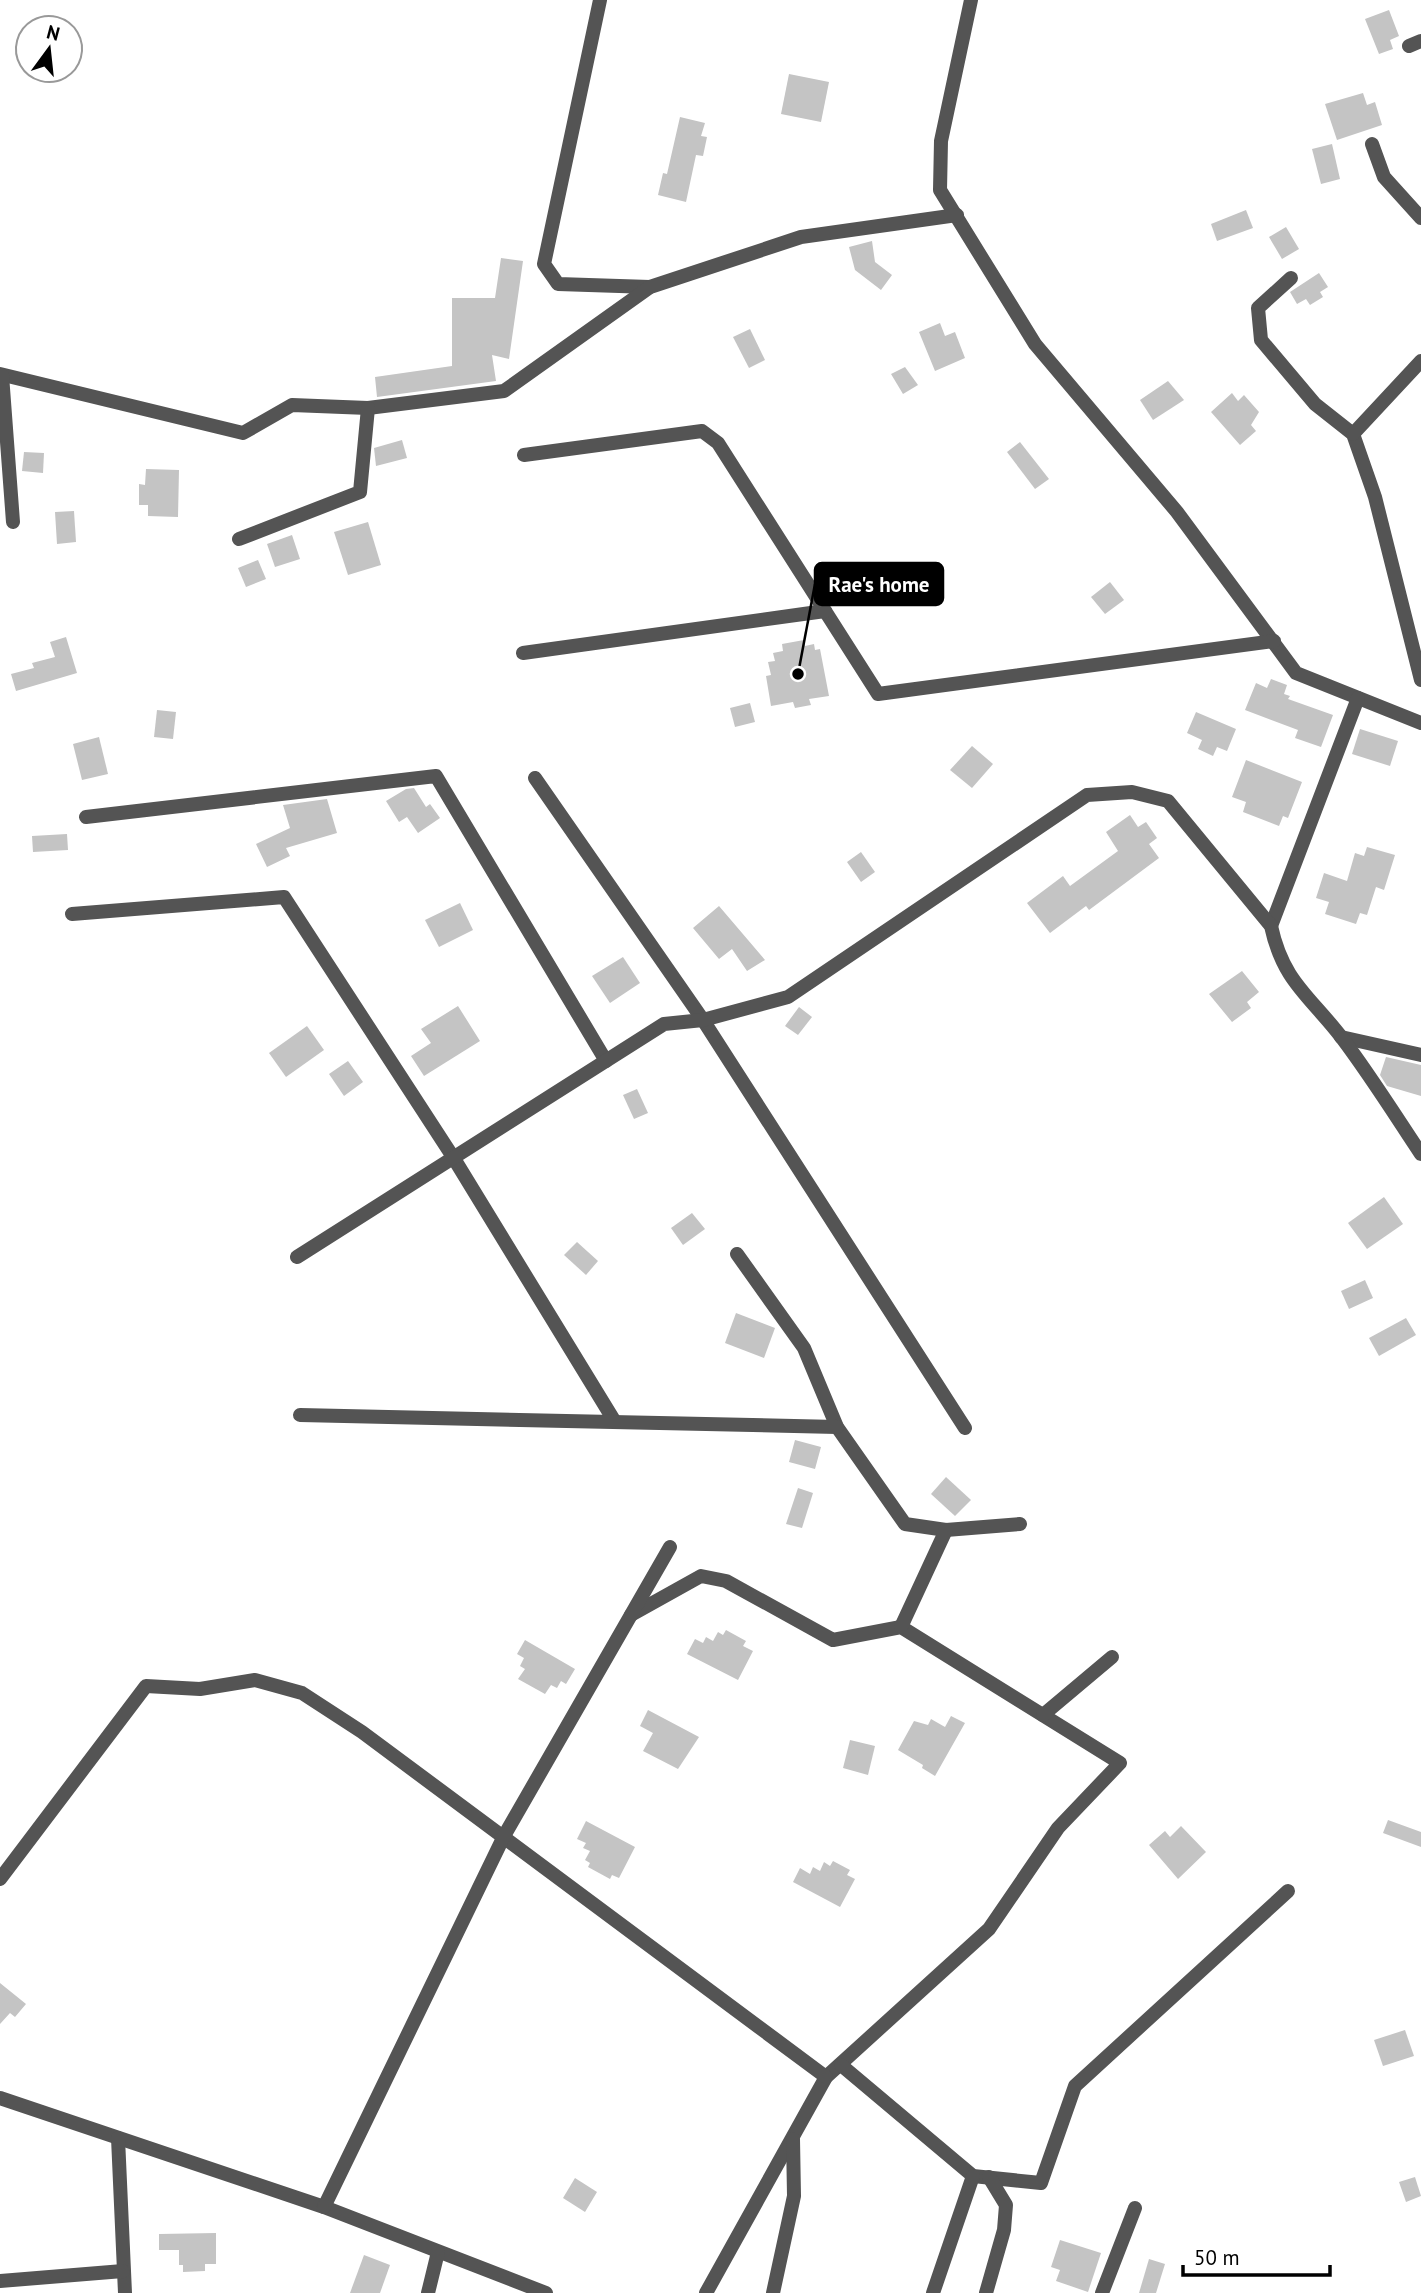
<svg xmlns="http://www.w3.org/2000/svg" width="1421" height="2293" viewBox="0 0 1421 2293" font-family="'PT Sans',sans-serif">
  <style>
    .building { fill: #c4c4c4 }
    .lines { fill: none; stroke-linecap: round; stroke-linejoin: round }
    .street { stroke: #545454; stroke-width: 14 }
    .leader { fill: none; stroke: #000; stroke-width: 2.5 }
    .callout-dot { fill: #000; stroke: #fff; stroke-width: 2.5 }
    .callout { fill: #000; stroke: #000; stroke-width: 2.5 }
    .callout-label { font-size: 21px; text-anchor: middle; font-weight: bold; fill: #fff }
  </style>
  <rect width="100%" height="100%" fill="#fff"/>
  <!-- building -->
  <g class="building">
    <polygon points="1389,10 1399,36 1390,40 1393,49 1379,54 1365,19"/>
    <polygon points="789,74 829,82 821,122 781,114"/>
    <polygon points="1363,93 1367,105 1375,102 1382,125 1337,140 1325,104"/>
    <polygon points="680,117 705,123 701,136 707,137 703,156 696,155 686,202 658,195 663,173 667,174"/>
    <polygon points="1332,144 1340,179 1321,184 1312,149"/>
    <polygon points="1246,210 1253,228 1217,241 1211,224"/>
    <polygon points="1286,227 1299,249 1282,259 1269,237"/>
    <polygon points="872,241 875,262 892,275 881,290 855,270 849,247"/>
    <polygon points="501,258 523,261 509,359 492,355 496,381 377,397 375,377 452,366 452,298 495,298"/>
    <polygon points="1319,273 1328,287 1320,292 1323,297 1310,305 1306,299 1297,304 1290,292"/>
    <polygon points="940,323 945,336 955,332 965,358 935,371 919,332"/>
    <polygon points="750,329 765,360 749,368 733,337"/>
    <polygon points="905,367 918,385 903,394 891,374"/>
    <polygon points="1168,381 1184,400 1153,420 1140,400"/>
    <polygon points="1232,393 1238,401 1244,395 1259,412 1251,425 1256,431 1240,445 1211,412"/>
    <polygon points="402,440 407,458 376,466 374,448"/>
    <polygon points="1020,442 1049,479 1035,489 1007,452"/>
    <polygon points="24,452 44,453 43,473 22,471"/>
    <polygon points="146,469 179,470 178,517 148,516 148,505 139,505 139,484 145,485"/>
    <polygon points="74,511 76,542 57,544 55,512"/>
    <polygon points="368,522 381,565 348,575 334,532"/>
    <polygon points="292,535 300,559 275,567 267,544"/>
    <polygon points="258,560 266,579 246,587 238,568"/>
    <polygon points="1110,582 1124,600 1105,614 1091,597"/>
    <polygon points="66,637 77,673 16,691 11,674 34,668 32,663 55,657 50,642"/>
    <polygon points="804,640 805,646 814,644 815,650 820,649 829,696 809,699 811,705 795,708 793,702 771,706 766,676 771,675 768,662 775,661 773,653 783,651 782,644"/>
    <polygon points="1271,679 1287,685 1284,694 1290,696 1288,699 1333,715 1321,747 1295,738 1298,730 1245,710 1256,683 1267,688"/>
    <polygon points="750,703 755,722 735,727 730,708"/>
    <polygon points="157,710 176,712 173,739 154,737"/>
    <polygon points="1196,712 1236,729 1227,751 1217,747 1213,756 1198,749 1202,740 1187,733"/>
    <polygon points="1360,729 1398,741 1390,766 1352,754"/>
    <polygon points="99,737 108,774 82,780 73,744"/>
    <polygon points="972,746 993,764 972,788 950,770"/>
    <polygon points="1246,760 1302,782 1288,818 1283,816 1279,826 1243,812 1246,802 1232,797"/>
    <polygon points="414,788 426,807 430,804 440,818 418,833 407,817 399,822 386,801 406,789"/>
    <polygon points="327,799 337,833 286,848 290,856 267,867 256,844 290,828 283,805"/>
    <polygon points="1130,815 1138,827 1146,822 1157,838 1149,844 1159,858 1089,910 1086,906 1050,933 1027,903 1063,876 1070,886 1118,851 1106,832"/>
    <polygon points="67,834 68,850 33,852 32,836"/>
    <polygon points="1367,847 1395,855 1384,890 1376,887 1367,915 1360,913 1356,924 1325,914 1329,902 1316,898 1324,873 1347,881 1355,853 1364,856"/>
    <polygon points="861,852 875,872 861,882 847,862"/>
    <polygon points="460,903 473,930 439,947 425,920"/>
    <polygon points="719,906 765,960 747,971 732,949 719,959 693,928"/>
    <polygon points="623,957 640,983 610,1003 592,976"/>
    <polygon points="1242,971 1259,992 1247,1002 1251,1008 1232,1022 1209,994"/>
    <polygon points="458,1006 480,1041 424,1076 411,1056 431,1043 421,1029"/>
    <polygon points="799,1007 812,1017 798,1035 785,1026"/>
    <polygon points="307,1026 324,1050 286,1077 269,1053"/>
    <polygon points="1386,1057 1421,1065 1421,1096 1387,1086 1380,1075"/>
    <polygon points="348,1061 363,1082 344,1096 329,1074"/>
    <polygon points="637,1089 648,1113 634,1119 623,1095"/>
    <polygon points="1384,1197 1403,1224 1367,1249 1348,1223"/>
    <polygon points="692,1213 705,1229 683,1245 671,1228"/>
    <polygon points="577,1242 598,1261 586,1275 564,1255"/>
    <polygon points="1365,1280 1373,1298 1349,1309 1341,1291"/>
    <polygon points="736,1313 775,1328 764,1358 725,1343"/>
    <polygon points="1406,1318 1416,1335 1379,1356 1369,1338"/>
    <polygon points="795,1440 821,1447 815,1469 789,1462"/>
    <polygon points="946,1477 971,1500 955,1516 931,1494"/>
    <polygon points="798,1488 813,1493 802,1528 786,1524"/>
    <polygon points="726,1630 746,1641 743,1646 753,1651 738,1680 687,1654 695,1639 703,1643 706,1637 713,1641 718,1632 723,1635"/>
    <polygon points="525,1640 575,1669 566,1684 561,1681 557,1688 551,1685 545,1694 518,1679 525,1669 520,1666 524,1658 517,1654"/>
    <polygon points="648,1710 699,1737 678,1769 643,1751 653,1733 640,1726"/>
    <polygon points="951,1716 965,1723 935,1776 922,1768 923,1765 898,1750 914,1721 928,1725 931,1719 945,1727"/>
    <polygon points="850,1740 875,1746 868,1775 843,1768"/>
    <polygon points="1388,1820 1421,1832 1421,1847 1383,1833"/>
    <polygon points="586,1821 635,1847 619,1878 612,1875 610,1879 588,1867 590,1863 585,1860 590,1851 583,1848 586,1843 577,1839"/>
    <polygon points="1181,1826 1206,1852 1178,1879 1149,1845 1165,1831 1170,1837"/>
    <polygon points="833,1861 850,1870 847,1875 855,1879 840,1907 793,1882 800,1868 810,1874 813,1867 820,1871 824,1862 830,1866"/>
    <polygon points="0,1983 26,2004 15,2017 10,2013 0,2024"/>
    <polygon points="1405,2030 1414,2056 1383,2066 1374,2040"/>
    <polygon points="1415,2177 1421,2196 1406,2202 1399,2182"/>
    <polygon points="575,2178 597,2192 585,2212 563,2198"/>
    <polygon points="216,2233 216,2264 205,2264 205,2271 183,2272 183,2265 179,2265 179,2250 159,2250 159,2234"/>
    <polygon points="1060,2240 1101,2253 1088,2292 1056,2281 1060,2270 1051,2267"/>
    <polygon points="364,2255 390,2265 380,2293 350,2293"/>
    <polygon points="1149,2259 1165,2264 1156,2293 1139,2293"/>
  </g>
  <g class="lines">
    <!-- street -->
    <g class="street">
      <polyline points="600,0 544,264 558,284 650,287"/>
      <polyline points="971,0 941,141 940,190 1035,344 1177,512 1296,673 1421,723"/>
      <polyline points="1409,46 1421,41"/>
      <polyline points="1372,144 1384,177 1421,218"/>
      <polyline points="1291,278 1258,308 1261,340 1315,404 1353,434 1375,497 1421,680"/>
      <polyline points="0,374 243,433 292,405 368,408 504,391 650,287 801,237 957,215"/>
      <polyline points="2,375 13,522"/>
      <polyline points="1353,434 1421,361"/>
      <polyline points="524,455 702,431 718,443 878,694 1274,641"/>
      <polyline points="239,539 360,492 368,408"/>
      <polyline points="523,653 825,611"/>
      <polyline points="535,778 703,1020 965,1428"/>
      <polyline points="86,817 436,776 606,1061"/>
      <polyline points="72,914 284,897 453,1157 615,1422"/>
      <polyline points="1271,926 1358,698"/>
      <polyline points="1341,1037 1421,1055"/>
      <polyline points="737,1254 804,1348 837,1427 905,1524 946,1530 1020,1524"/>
      <path d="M297 1257 664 1024 703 1020 788 997 1087 795 1132 792 1168 801 1271 926C1283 982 1310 996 1342 1038 1370 1075 1395 1115 1421 1154"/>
      <polyline points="300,1415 837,1427"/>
      <polyline points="631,1615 701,1576 726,1581 833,1640 901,1627 1120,1763 1058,1828 989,1929 826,2077 706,2293"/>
      <polyline points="901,1627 946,1530"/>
      <polyline points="1043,1715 1112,1657"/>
      <polyline points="0,1879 146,1686 200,1689 255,1680 302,1693 362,1732 826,2077"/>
      <polyline points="841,2065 973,2176 1041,2183 1075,2086 1288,1891"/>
      <polyline points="0,2098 324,2207 546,2293"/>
      <polyline points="118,2138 125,2293"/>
      <polyline points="324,2207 504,1836 670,1547"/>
      <polyline points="0,2281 123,2271"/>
      <polyline points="428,2293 438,2252"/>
      <polyline points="773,2293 794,2196 793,2139"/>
      <polyline points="933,2293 973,2176"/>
      <polyline points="986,2293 1004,2230 1006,2205 989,2177"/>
      <polyline points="1102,2293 1135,2208 1133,2213"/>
    </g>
  </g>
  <!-- callouts -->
  <path class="leader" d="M798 674L815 584"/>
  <circle class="callout-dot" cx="798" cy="674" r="7"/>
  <rect class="callout" x="815" y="563" width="128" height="42" rx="7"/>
  <g class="callout-label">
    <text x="879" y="592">Rae's home</text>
  </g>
  <!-- north arrow -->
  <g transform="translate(49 49) rotate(15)"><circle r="33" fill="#ffffff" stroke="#999999" stroke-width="2"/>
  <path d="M0-5L12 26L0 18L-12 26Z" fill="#000000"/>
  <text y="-10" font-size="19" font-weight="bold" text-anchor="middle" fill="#000000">N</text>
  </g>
  <!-- scale -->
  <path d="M1183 2265v10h147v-10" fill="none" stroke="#000000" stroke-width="3.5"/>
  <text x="1194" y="2265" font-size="21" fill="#000000" stroke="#ffffff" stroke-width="5" paint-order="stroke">50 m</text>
</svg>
